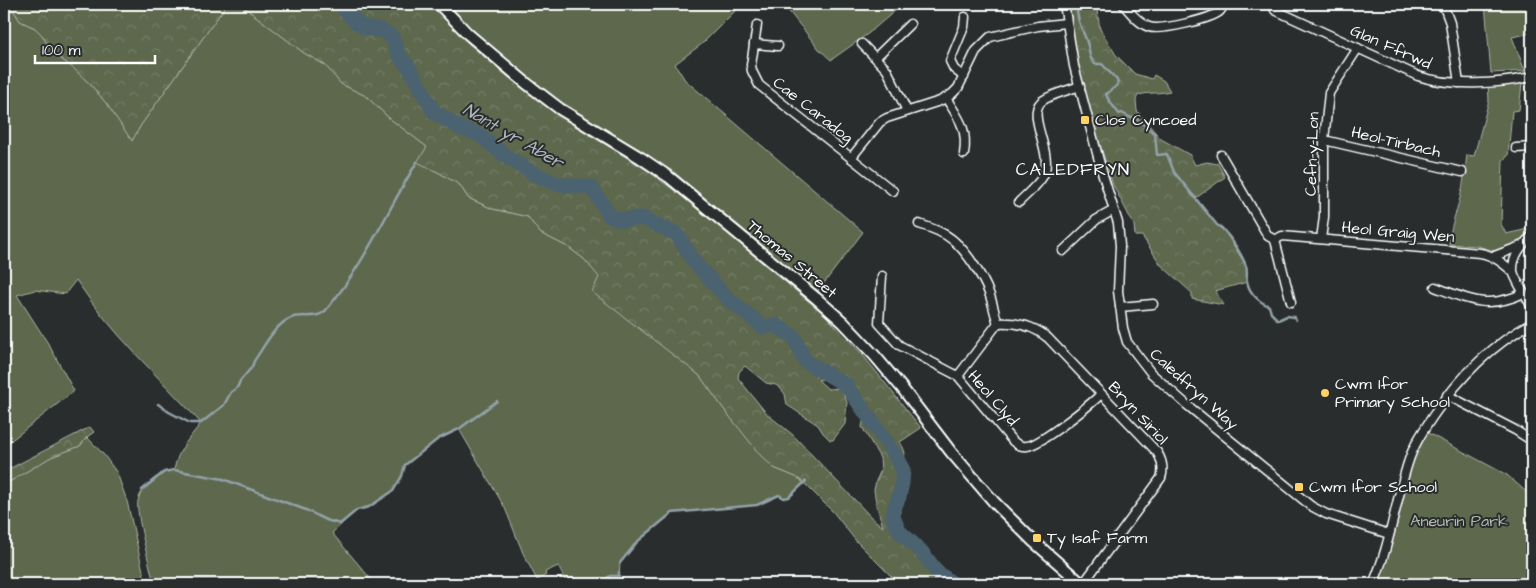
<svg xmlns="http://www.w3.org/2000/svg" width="1536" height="588" viewBox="0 0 1536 588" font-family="'Architects Daughter',sans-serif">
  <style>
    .green { fill: #5d674e; stroke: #aeb3a6 }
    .forest { fill: url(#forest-crowns); stroke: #aeb3a6; fill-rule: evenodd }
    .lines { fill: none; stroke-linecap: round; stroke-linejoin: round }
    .stream { stroke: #93a2a9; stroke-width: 2.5 }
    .river { stroke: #4b6470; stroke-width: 15 }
    .minor-casing { stroke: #fff; stroke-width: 11 }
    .secondary-casing { stroke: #fff; stroke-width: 14 }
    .minor { stroke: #2a2d2e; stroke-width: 8 }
    .secondary { stroke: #2a2d2e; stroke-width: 10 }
    .poi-dot { fill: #ffd166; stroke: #2a2d2e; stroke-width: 2 }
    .labels { text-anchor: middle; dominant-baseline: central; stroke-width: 4; stroke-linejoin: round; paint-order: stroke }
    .street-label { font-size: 16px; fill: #fff; stroke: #2a2d2e }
    .poi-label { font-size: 16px; fill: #fff; stroke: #2a2d2e; text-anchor: start }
    .park-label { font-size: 16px; fill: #b6bbaf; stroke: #2a2d2e }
    .water-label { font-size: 18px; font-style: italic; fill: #aeb9bf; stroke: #2a2d2e }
    .neighbourhood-label { font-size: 18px; letter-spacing: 1px; fill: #fff; stroke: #2a2d2e }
  </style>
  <defs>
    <pattern id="forest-crowns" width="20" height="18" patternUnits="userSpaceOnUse" patternTransform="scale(1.25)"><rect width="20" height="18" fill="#5d674e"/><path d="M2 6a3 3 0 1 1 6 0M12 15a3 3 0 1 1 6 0" fill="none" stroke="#757e69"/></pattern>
  </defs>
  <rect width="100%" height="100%" fill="#2a2d2e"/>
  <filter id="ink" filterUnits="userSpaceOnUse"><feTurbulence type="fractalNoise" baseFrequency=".02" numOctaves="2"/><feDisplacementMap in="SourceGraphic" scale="10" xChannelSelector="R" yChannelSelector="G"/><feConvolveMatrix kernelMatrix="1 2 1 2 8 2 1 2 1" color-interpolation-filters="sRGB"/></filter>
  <g filter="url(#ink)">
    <!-- green -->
    <g class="green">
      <path d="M227 4H240L304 53 325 65 341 84 366 96 389 118 427 147 418 162 436 171 460 185 468 198 493 209 528 217 540 233 568 247 584 259 667 349 699 375 726 412 774 468 796 477 804 483 789 497 784 498 779 495 757 505 672 513 637 542 620 563 619 576H610L601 584H567L558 566 545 572 546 575 537 580 523 553 505 508 459 429 438 439 405 465 402 476 393 491 369 507 357 510 332 533 375 584H154C151 570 135 511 138 501 142 485 158 473 174 470 178 449 189 439 201 423 158 376 111 333 76 280L65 294 35 290 17 295 49 345 74 391 4 446V8L14 11 20 21 35 28 42 35 53 53 72 67 90 84 106 103 132 140 141 125Z"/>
      <polygon points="434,4 742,4 703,43 675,64 685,80 863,232 812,299 647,167 484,53"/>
      <polygon points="783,4 903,4 869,33 831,60 819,49"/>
      <polygon points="1485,4 1532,4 1532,33 1512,37 1525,71 1491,73"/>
      <path d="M1522 83 1519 110 1512 111 1508 156 1503 160 1501 224 1506 234 1528 229V234L1516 244 1495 251 1477 246 1449 244C1450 228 1456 213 1460 198 1464 183 1465 169 1467 155L1474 156 1489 100 1488 84Z"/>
      <polygon points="1424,431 1507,475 1532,497 1532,584 1373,584 1408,462"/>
      <polygon points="87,437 104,455 117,473 127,501 146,584 4,584 4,485 51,457 80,446"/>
    </g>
    <!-- forest -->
    <g class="forest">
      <polygon points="4,4 227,4 141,125 132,141 106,103 90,84 72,67 53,53 42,35 35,28 20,21 14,11 4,8"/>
      <path d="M240 4H430L469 44 528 93 574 125 645 169 690 202 825 315 862 354 921 428 900 442C906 452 907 455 900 465 911 484 891 502 893 518 896 533 910 541 920 551 927 557 931 566 937 572 942 577 948 580 953 584H900L896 581 856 541 834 513 804 483 796 477 774 468 761 456 726 412 699 375 592 292 599 277 584 259 568 247 540 233 528 217 493 209 468 198 460 185 436 171 417 162 427 147 389 118 366 96 341 84 325 65 304 53ZM745 366 766 383 776 385 781 389 785 394 787 405 818 425 823 433 830 440H833L845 424 847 402 841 388 828 389 818 380 834 378 846 385 865 412 862 427 880 458 881 470 876 481 874 490 876 503 883 527 871 517 793 435 767 414 738 378 739 372Z"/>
      <path d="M1069 4H1096L1100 29 1116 55 1135 74 1152 79 1154 75 1164 81 1170 91C1159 94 1149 92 1138 95L1136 100 1137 111 1161 139 1190 155 1195 165 1207 162 1218 164 1225 177 1196 198 1217 225 1222 227 1247 267V282L1215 291 1224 305 1192 299V293L1161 265 1142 236H1135L1134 225 1113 185 1089 110 1079 69Z"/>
      <polygon points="90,427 94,432 87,437 80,446 51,457 4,485 4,469 7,470"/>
    </g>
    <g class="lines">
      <!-- stream -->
      <g class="stream">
        <path d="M1077 4C1076 23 1084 30 1088 46 1090 54 1089 58 1095 64H1102L1117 80 1118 85 1106 94C1108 102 1115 107 1119 114L1122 113 1131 118 1137 119 1155 134 1157 155 1167 154 1174 172 1217 225C1227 230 1242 255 1246 266 1248 271 1246 276 1247 281 1249 293 1259 302 1269 306L1271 313 1278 320 1287 316 1294 317 1296 320"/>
        <path d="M158 404 169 412 190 423H201L224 405 231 392 237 388 240 381 252 367 254 361C264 347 274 325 291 318 303 313 317 321 327 309 364 265 387 211 417 162"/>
        <polyline points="142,490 164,472 174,470 223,479 306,510 326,520 340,524 357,510 369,507 393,491 402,476 405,465 438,439 459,429 497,401"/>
        <polyline points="620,563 637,542 672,513 757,505 779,495 784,498 789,497 806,481"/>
        <polyline points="599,584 610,576 619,576 619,572"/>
      </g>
      <!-- river -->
      <polyline class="river" points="340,4 356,22 366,28 380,30 392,37 399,55 410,69 434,112 460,128 480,135 504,155 531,172 557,184 591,187 610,216 622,220 642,218 677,234 694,262 727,298 763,327 776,325 794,337 805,361 846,385 892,450 903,470 902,483 899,497 895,506 893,517 899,531 921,551 937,572 953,584"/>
      <defs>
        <g id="minor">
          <polyline points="1064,4 1074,66 1102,172 1118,223 1120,246 1118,291 1123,328 1127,342 1151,373 1187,405 1311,506 1326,514 1389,534"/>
          <path d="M1123 4C1130 12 1138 23 1149 27 1160 31 1212 19 1220 11 1222 9 1223 6 1224 4"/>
          <polyline points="1443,4 1450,23 1459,83"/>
          <path d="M1275 10 1418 76C1451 87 1498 84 1532 77"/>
          <polyline points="757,25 751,65 752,71 759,85 893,191"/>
          <polyline points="754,44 778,46"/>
          <polyline points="862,44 887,70 907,111"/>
          <polyline points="876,57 910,24"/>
          <polyline points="964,77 954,69 950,61 964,27 965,17"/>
          <path d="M946 98C959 119 968 128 964 154"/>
          <polyline points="1324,140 1462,172"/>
          <polyline points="1516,148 1532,147"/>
          <polyline points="1221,155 1268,236 1275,240"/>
          <polyline points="851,158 880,122 887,118 940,101 952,94 958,88 976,51 990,37 1038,26 1066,23"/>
          <path d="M1019 202C1027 194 1038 185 1043 176 1055 154 1026 116 1041 102 1048 95 1069 90 1080 86"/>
          <path d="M919 224C931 228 944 232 954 241 967 252 983 277 989 293 993 303 994 313 998 323"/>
          <path d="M1532 236C1522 244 1512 257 1513 271 1514 278 1528 300 1532 307"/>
          <polyline points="1321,239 1324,217 1324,140 1329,93 1358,48"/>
          <path d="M1275 240 1282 236 1480 253C1493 255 1503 263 1513 272"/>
          <polyline points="1275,240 1291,302"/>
          <polyline points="1063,251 1096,220 1114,210"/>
          <polyline points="1492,257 1521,246"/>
          <path d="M882 276 879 323 899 345 958 376 1010 438C1014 443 1020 447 1027 446 1040 445 1090 405 1101 394"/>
          <path d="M1435 287C1469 300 1488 310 1524 293"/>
          <polyline points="1120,307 1153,304"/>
          <path d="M998 323C1017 322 1034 326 1048 338L1157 452C1162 460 1164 469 1161 478L1083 584"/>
          <polyline points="958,376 998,323"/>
          <polyline points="1447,395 1515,430 1532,441"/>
          <path d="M1373 584C1390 546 1395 503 1408 463 1413 446 1423 431 1433 416 1459 378 1491 345 1532 323"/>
        </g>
        <polyline id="secondary" points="439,4 468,34 526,83 560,109 641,158 669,177 816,298 843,322 875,356 902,388 951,452 994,502 1033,541 1082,584"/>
      </defs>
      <!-- minor casing -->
      <use href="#minor" class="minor-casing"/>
      <!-- secondary casing -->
      <use href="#secondary" class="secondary-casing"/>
      <!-- minor -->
      <use href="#minor" class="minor"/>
      <!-- secondary -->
      <use href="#secondary" class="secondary"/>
    </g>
  </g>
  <!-- markers -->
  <g class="poi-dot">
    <rect x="1080" y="115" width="10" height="10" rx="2.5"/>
    <circle cx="1325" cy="393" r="5"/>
    <rect x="1294" y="482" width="10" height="10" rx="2.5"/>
    <rect x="1032" y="533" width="10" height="10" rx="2.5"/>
  </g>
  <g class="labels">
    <!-- street labels -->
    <g class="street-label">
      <text transform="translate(1391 47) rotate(24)">Glan Ffrwd</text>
      <text transform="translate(813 110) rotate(38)">Cae Caradog</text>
      <text transform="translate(1396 142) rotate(13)">Heol-Tirbach</text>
      <text transform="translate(1312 154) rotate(-88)">Cefn-y-Lon</text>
      <text transform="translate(1398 232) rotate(5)">Heol Graig Wen</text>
      <text transform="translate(792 259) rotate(40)">Thomas Street</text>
      <text transform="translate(1194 389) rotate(42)">Caledfryn Way</text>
      <text transform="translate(993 398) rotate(49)">Heol Clyd</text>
      <text transform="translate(1138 413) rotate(47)">Bryn Siriol</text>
    </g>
    <!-- poi labels -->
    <g class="poi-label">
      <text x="1095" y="120">Clos Cyncoed</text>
      <text x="1335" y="384">Cwm Ifor<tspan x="1335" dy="18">Primary School</tspan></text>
      <text x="1309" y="487">Cwm Ifor School</text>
      <text x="1047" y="538">Ty Isaf Farm</text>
    </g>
    <!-- park labels -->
    <g class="park-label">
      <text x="1459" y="521">Aneurin Park</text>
    </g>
    <!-- water labels -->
    <g class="water-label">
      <text transform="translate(513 136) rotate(30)">Nant yr Aber</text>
    </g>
    <!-- neighbourhood labels -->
    <g class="neighbourhood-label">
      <text x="1073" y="169">CALEDFRYN</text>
    </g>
  </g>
  <!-- margin -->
  <rect width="1536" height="588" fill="none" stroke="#2a2d2e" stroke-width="20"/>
  <rect x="10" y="10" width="1516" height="568" fill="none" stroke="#fff" stroke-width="2" filter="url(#ink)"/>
  <!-- scale -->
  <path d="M35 55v8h120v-8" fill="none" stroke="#ffffff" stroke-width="2.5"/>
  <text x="42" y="55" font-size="15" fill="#ffffff" stroke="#2a2d2e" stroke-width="4" paint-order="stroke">100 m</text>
</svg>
